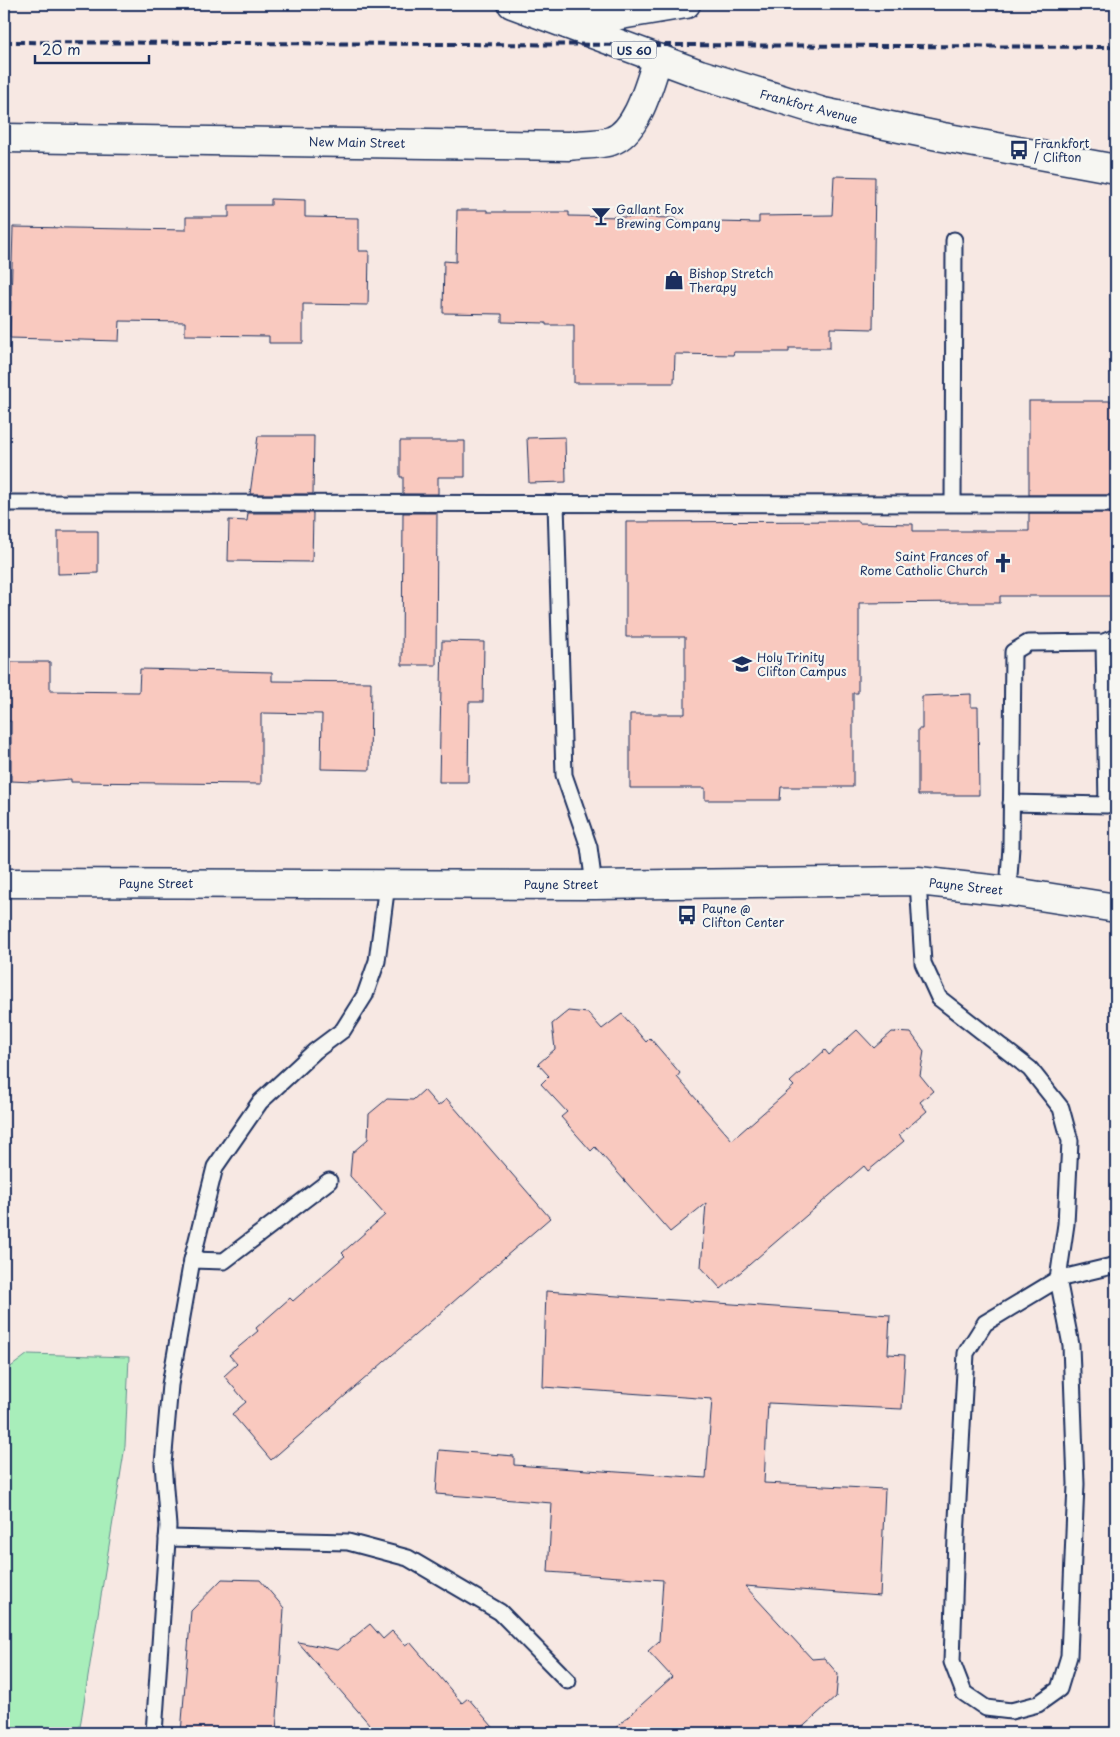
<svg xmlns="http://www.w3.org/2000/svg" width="1120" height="1737" viewBox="0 0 1120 1737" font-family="'Playpen Sans',sans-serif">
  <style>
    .green { fill: #a8eeba; stroke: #628e8c }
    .building { fill: #f9c9bf; stroke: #1b2f5e }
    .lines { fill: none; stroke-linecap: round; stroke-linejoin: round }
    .lane-casing { stroke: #1b2f5e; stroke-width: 19 }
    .street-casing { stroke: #1b2f5e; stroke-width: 31 }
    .primary-casing { stroke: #1b2f5e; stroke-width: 31 }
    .lane { stroke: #f6f6f2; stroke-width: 15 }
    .street { stroke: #f6f6f2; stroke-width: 28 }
    .primary { stroke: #f6f6f2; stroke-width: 28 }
    .rail { stroke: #1b2f5e; stroke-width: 4; stroke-dasharray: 8 4; stroke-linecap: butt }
    .labels { text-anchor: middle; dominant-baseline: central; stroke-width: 4.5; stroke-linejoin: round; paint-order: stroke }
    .shield { fill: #f6f6f2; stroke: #5d6b8a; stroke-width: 1 }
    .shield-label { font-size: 11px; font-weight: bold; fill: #1b2f5e }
    .street-label { font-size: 12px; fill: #1b2f5e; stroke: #f6f6f2 }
    .poi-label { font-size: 12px; fill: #1b2f5e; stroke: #f6f6f2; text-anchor: start }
  </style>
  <rect width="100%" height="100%" fill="#f7e8e3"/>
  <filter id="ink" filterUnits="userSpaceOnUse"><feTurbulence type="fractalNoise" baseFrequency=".02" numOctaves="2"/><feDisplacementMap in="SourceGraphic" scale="10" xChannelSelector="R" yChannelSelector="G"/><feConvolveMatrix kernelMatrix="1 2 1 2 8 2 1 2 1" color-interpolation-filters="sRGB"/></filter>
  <g filter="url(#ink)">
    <!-- green -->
    <polygon class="green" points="28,1354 129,1357 125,1446 79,1733 4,1733 4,1372"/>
    <!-- building -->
    <g class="building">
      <polygon points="834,176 875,177 873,329 830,328 830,348 789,348 789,352 734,352 733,355 675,354 674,383 574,383 574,325 546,325 546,323 502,322 502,314 443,313 444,261 456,262 457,210 487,210 487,212 569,212 569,216 676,218 676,221 759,223 759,216 832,215"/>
      <polygon points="271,199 305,200 305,217 359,218 359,251 369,251 368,305 303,304 303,343 269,343 269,336 185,335 185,322 120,321 119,341 10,338 13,227 186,230 186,217 229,217 229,205 271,205"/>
      <rect x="1029" y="401" width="87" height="94"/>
      <polygon points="258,436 314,436 313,494 250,494"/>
      <polygon points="565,437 566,482 529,483 527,438"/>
      <polygon points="400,441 465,441 465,477 438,477 438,494 403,494 403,477 400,477"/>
      <polygon points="248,513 313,513 312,562 228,561 229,520 247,521"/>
      <polygon points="403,513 437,513 436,665 402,665"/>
      <polygon points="1029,513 1116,513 1116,596 1000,596 1000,603 969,603 969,602 859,603 859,637 858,637 858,693 853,693 853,787 781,787 780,800 705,800 705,788 630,788 630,714 685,714 685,637 626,637 626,522 859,521 859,523 913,524 913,531 1029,531"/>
      <polygon points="58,531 98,531 98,573 58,574"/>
      <polygon points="442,641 484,642 483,702 469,702 468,782 439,782"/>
      <polygon points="11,662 50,662 50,691 139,692 140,669 272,672 272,681 371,682 370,770 321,769 322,714 261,713 261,784 71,782 71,779 33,782 11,781 11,721 4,721 4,674 11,674"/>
      <polygon points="971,694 971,707 978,707 979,795 918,795 918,729 922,729 922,696"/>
      <polygon points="568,1011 588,1013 602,1029 622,1014 646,1042 650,1038 680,1073 677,1077 732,1140 794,1086 790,1082 825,1050 829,1055 857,1030 874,1048 892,1032 911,1033 924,1051 920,1075 933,1091 920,1102 927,1111 899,1135 904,1141 868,1171 864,1166 721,1289 701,1267 706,1203 670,1232 595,1147 591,1151 561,1117 567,1112 541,1084 549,1076 538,1064 555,1049 552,1024"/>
      <polygon points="424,1090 438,1106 447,1099 550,1218 271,1460 232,1414 246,1402 224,1376 237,1364 229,1355 258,1331 256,1328 290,1298 293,1301 345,1256 342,1253 385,1215 350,1176 352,1153 368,1139 369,1114 387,1099 413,1100"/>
      <polygon points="546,1291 890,1315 888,1354 905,1355 902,1409 768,1403 764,1483 885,1489 880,1596 745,1586 812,1659 824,1658 838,1674 836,1697 796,1733 610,1733 672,1677 648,1651 659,1641 663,1580 548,1572 552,1503 436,1494 439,1450 514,1456 514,1465 706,1478 712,1399 543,1387"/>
      <polygon points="222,1579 260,1580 284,1608 276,1733 181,1733 191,1611"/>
      <polygon points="370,1624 383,1639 392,1631 405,1645 410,1642 462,1703 468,1698 498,1733 377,1733 298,1642 338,1650"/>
    </g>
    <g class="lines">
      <defs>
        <g id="lane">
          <polyline points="4,503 1116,504"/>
          <polyline points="556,503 564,775 589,847 594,885"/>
          <polyline points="953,503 954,240"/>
          <polyline points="1011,803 1107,805 1104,642"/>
          <polyline points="918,881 923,963 939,998 1030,1069 1061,1108 1070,1141 1066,1224 1058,1279 1116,1265"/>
          <polyline points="1008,891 1011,847 1013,652 1028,643 1104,642 1116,637"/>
          <polyline points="192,1260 224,1261 329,1181"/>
          <polygon points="1058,1279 1071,1345 1076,1484 1069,1656 1059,1689 1038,1704 1011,1711 986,1708 964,1693 952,1662 956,1537 966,1353 985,1323"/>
          <polyline points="167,1538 348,1542 408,1558 500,1612 568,1681"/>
          <polyline points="154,1733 168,1526 163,1464 170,1385 192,1260 215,1167 260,1102 315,1051 343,1030 365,995 377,961 387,884"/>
        </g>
        <g id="street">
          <polyline points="567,24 686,4"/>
          <path d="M4 138 569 146C582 144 598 145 611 141 638 132 650 82 658 58"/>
          <polyline points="4,883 594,885 918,881 1008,891 1116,908"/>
        </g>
        <polyline id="primary" points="512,4 700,74 823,112 943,137 1116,169"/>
      </defs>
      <!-- lane casing -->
      <use href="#lane" class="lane-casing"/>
      <!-- street casing -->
      <use href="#street" class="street-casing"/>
      <!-- primary casing -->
      <use href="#primary" class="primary-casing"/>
      <!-- lane -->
      <use href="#lane" class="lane"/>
      <!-- street -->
      <use href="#street" class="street"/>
      <!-- primary -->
      <use href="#primary" class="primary"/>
      <!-- rail -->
      <polyline class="rail" points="4,42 1116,47"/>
    </g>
  </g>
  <!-- icons -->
  <defs>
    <symbol id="bus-bare" viewBox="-9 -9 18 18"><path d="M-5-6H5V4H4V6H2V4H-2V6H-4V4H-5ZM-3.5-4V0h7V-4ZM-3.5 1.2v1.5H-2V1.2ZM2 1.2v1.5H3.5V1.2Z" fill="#1b2f5e" stroke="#f6f6f2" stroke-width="2.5" paint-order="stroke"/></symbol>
    <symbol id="bar-bare" viewBox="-9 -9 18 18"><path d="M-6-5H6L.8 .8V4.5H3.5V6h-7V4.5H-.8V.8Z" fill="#1b2f5e" stroke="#f6f6f2" stroke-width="2.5" paint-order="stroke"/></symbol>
    <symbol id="shop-bare" viewBox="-9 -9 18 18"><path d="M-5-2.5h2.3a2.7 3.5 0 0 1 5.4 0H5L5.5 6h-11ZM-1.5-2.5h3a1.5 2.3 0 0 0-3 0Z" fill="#1b2f5e" stroke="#f6f6f2" stroke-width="2.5" paint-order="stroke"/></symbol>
    <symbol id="church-bare" viewBox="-9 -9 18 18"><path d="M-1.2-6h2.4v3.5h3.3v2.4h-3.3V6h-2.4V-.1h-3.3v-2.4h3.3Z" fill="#1b2f5e" stroke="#f6f6f2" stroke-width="2.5" paint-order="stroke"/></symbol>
    <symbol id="school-bare" viewBox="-9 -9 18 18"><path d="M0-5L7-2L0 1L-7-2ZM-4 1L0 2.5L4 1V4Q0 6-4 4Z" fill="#1b2f5e" stroke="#f6f6f2" stroke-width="2.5" paint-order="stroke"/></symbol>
  </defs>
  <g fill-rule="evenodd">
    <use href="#bus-bare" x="1005" y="136" width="28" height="28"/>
    <use href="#bar-bare" x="587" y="202" width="28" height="28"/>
    <use href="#shop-bare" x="660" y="266" width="28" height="28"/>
    <use href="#church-bare" x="989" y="549" width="28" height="28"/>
    <use href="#school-bare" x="728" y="650" width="28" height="28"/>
    <use href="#bus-bare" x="673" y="901" width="28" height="28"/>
  </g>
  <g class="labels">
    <!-- shield labels -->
    <rect class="shield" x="611.5" y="41.5" width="45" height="17" rx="4"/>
    <g class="shield-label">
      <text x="634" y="50">US 60</text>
    </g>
    <!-- street labels -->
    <g class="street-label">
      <text transform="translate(809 106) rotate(15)">Frankfort Avenue</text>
      <text transform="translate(357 142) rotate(1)">New Main Street</text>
      <text x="156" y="883">Payne Street</text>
      <text x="561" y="884">Payne Street</text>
      <text transform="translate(966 886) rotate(6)">Payne Street</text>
    </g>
    <!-- poi labels -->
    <g class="poi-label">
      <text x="1034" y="143">Frankfort<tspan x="1034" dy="14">/ Clifton</tspan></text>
      <text x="616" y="209">Gallant Fox<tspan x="616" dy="14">Brewing Company</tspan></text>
      <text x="689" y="273">Bishop Stretch<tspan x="689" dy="14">Therapy</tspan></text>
      <text x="988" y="556" text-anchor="end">Saint Frances of<tspan x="988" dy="14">Rome Catholic Church</tspan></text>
      <text x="757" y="657">Holy Trinity<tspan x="757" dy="14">Clifton Campus</tspan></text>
      <text x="702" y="908">Payne @<tspan x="702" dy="14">Clifton Center</tspan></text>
    </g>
  </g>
  <!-- margin -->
  <rect width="1120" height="1737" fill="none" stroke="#f6f6f2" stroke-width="20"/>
  <rect x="10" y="10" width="1100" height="1717" fill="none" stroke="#1b2f5e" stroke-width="2" filter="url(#ink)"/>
  <!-- scale -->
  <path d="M35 55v8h114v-8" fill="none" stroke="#1b2f5e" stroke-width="2.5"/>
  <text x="42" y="55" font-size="15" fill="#1b2f5e" stroke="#f6f6f2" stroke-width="4" paint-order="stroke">20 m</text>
</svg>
